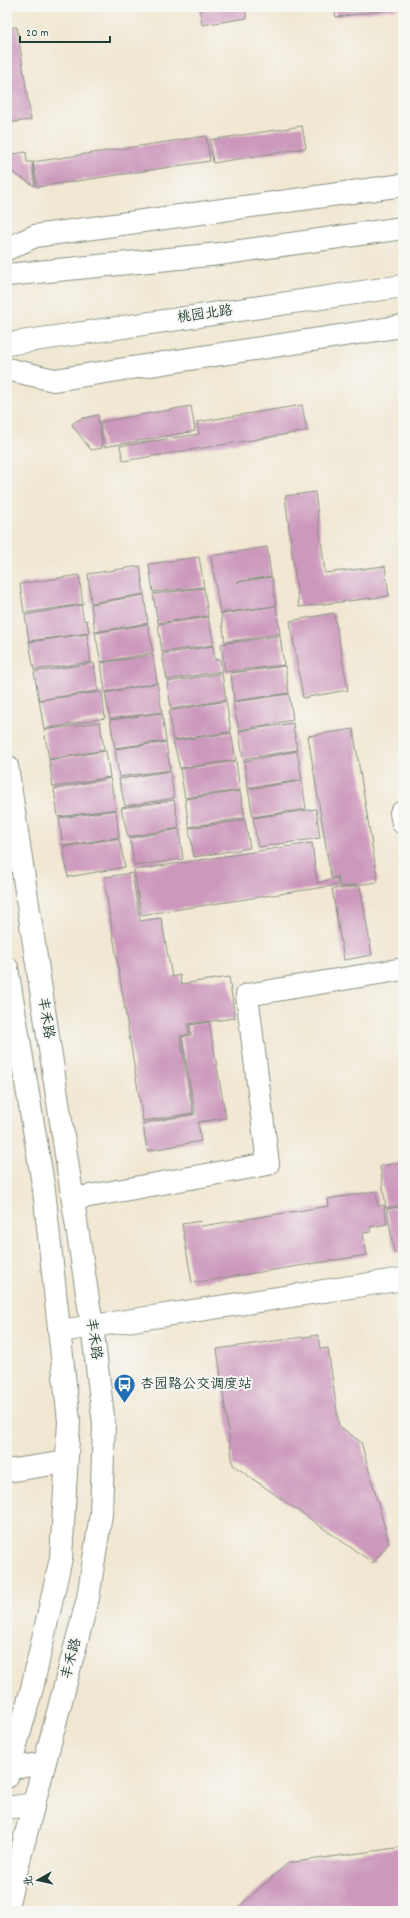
<svg xmlns="http://www.w3.org/2000/svg" width="410" height="1918" viewBox="0 0 410 1918" font-family="Dekko,'LXGW WenKai TC',sans-serif">
  <style>
    .building { fill: #cc98bc }
    .lines { fill: none; stroke-linecap: round; stroke-linejoin: round }
    .minor-casing { stroke: #889283; stroke-width: 24 }
    .tertiary-casing { stroke: #889283; stroke-width: 24 }
    .secondary-casing { stroke: #889283; stroke-width: 24 }
    .minor { stroke: #fff; stroke-width: 22 }
    .tertiary { stroke: #fff; stroke-width: 22 }
    .secondary { stroke: #fff; stroke-width: 22 }
    .labels { text-anchor: middle; dominant-baseline: central; stroke-width: 4; stroke-linejoin: round; paint-order: stroke }
    .street-label { font-size: 14px; fill: #1f3d34; stroke: #f6f6f2 }
    .poi-label { font-size: 14px; fill: #1f3d34; stroke: #f6f6f2; text-anchor: start }
  </style>
  <rect width="100%" height="100%" fill="#f6f6f2"/>
  <filter id="ink" filterUnits="userSpaceOnUse"><feTurbulence type="fractalNoise" baseFrequency=".025" numOctaves="2"/><feDisplacementMap in="SourceGraphic" scale="8" xChannelSelector="R" yChannelSelector="G"/><feConvolveMatrix kernelMatrix="1 2 1 2 8 2 1 2 1" color-interpolation-filters="sRGB"/></filter>
  <filter id="wash" filterUnits="userSpaceOnUse"><feTurbulence type="fractalNoise" baseFrequency=".012" numOctaves="4" result="noise"/><feDisplacementMap in="SourceGraphic" scale="16" xChannelSelector="R" yChannelSelector="G"/><feGaussianBlur stdDeviation="0.9" result="paint"/><feColorMatrix in="noise" values="0 0 0 0 0 0 0 0 0 0 0 0 0 0 0 0 0 1.4 0 .05"/><feComposite in="paint" operator="in"/></filter>
  <g filter="url(#wash)">
    <rect width="100%" height="100%" fill="#f1e7d2"/>
    <g id="blocks">
      <!-- building -->
      <g class="building">
        <polygon points="199,7 245,7 247,18 202,25"/>
        <polygon points="334,7 402,7 402,8 336,17"/>
        <polygon points="17,27 31,120 7,123 7,28"/>
        <polygon points="302,126 306,148 213,163 210,140"/>
        <polygon points="206,136 210,161 37,187 33,162"/>
        <polygon points="26,152 27,162 32,162 35,186 7,169 7,155"/>
        <polygon points="302,405 307,431 123,461 120,446 199,434 197,422"/>
        <polygon points="191,406 195,431 104,447 100,422"/>
        <polygon points="98,415 102,448 91,450 72,425 73,423 80,419"/>
        <polygon points="315,492 325,573 385,566 389,596 299,607 285,496"/>
        <polygon points="267,547 271,576 237,582 272,577 276,606 220,613 211,556"/>
        <polygon points="199,557 204,587 153,592 149,564"/>
        <polygon points="140,566 144,594 91,603 88,574"/>
        <polygon points="79,575 83,604 24,613 20,584"/>
        <polygon points="204,588 208,616 158,623 153,594"/>
        <polygon points="144,595 148,623 95,632 91,604"/>
        <polygon points="81,605 84,621 87,620 89,633 29,641 25,615"/>
        <polygon points="276,606 280,634 225,642 221,614"/>
        <polygon points="334,613 348,690 303,698 290,621"/>
        <polygon points="208,617 214,645 162,652 158,624"/>
        <polygon points="148,624 153,653 101,662 95,633"/>
        <polygon points="87,634 91,662 34,670 29,642"/>
        <polygon points="280,636 284,665 225,672 221,644"/>
        <polygon points="213,646 215,660 220,659 222,671 167,680 162,654"/>
        <polygon points="153,655 157,683 105,692 101,663"/>
        <polygon points="94,663 98,691 39,700 34,672"/>
        <polygon points="285,666 289,693 234,701 231,673"/>
        <polygon points="222,673 226,700 171,709 167,682"/>
        <polygon points="157,683 162,712 110,719 105,693"/>
        <polygon points="102,692 105,718 44,729 39,700"/>
        <polygon points="289,694 293,720 239,730 233,702"/>
        <polygon points="226,701 231,732 173,740 169,711"/>
        <polygon points="162,713 166,741 115,748 110,720"/>
        <polygon points="100,722 104,750 49,759 44,730"/>
        <polygon points="293,723 297,750 243,759 239,731"/>
        <polygon points="353,729 378,882 340,887 338,878 340,878 338,878 337,875 337,878 331,878 308,736"/>
        <polygon points="231,733 236,760 180,768 173,741"/>
        <polygon points="166,742 170,770 119,777 115,749"/>
        <polygon points="106,751 110,777 53,787 49,760"/>
        <polygon points="297,751 302,780 248,788 244,761"/>
        <polygon points="236,761 240,790 185,798 180,769"/>
        <polygon points="170,771 174,798 125,806 119,779"/>
        <polygon points="110,778 116,809 58,817 54,789"/>
        <polygon points="302,781 306,809 253,817 248,789"/>
        <polygon points="240,791 245,818 189,827 185,799"/>
        <polygon points="174,800 179,828 128,837 121,808"/>
        <polygon points="316,809 320,838 258,847 253,818"/>
        <polygon points="116,810 119,837 63,846 59,818"/>
        <polygon points="245,820 250,848 194,857 189,828"/>
        <polygon points="179,829 183,859 134,866 130,838"/>
        <polygon points="119,838 125,867 68,877 63,847"/>
        <polygon points="312,843 317,883 337,878 338,885 141,915 134,870"/>
        <polygon points="132,873 140,921 161,918 172,977 180,975 181,984 229,977 235,1018 188,1024 189,1034 180,1036 193,1113 143,1121 104,879 105,877"/>
        <polygon points="360,886 372,955 344,960 332,889"/>
        <polygon points="209,1022 226,1118 198,1122 201,1141 147,1151 143,1123 195,1114 182,1037 191,1035 190,1025"/>
        <polygon points="403,1162 403,1205 386,1208 380,1166"/>
        <polygon points="376,1191 378,1206 384,1205 387,1224 370,1227 371,1232 363,1233 367,1255 192,1283 182,1224 201,1221 202,1226 329,1206 328,1199"/>
        <polygon points="403,1206 403,1252 394,1253 387,1209"/>
        <polygon points="318,1335 320,1349 328,1348 339,1426 361,1442 388,1539 389,1543 373,1563 233,1465 217,1349"/>
        <polygon points="403,1847 403,1911 234,1911 288,1863"/>
      </g>
    </g>
  </g>
  <g filter="url(#ink)">
    <use href="#blocks" fill-opacity="0" stroke="#889283" stroke-width="1"/>
    <g class="lines">
      <defs>
        <g id="minor">
          <polyline points="403,813 401,813 403,823"/>
          <polyline points="73,1199 268,1164 247,995 403,969"/>
          <polyline points="60,1331 403,1279"/>
          <polyline points="7,1471 66,1462"/>
        </g>
        <g id="tertiary">
          <polyline points="7,249 35,236 403,185"/>
          <polyline points="7,369 54,380 403,326"/>
          <polyline points="7,1769 44,1763"/>
          <polyline points="7,1808 34,1804"/>
        </g>
        <g id="secondary">
          <polyline points="7,275 219,254 403,228"/>
          <polyline points="7,344 403,286"/>
          <polyline points="7,766 92,1326 104,1424 101,1514 88,1598 7,1906"/>
          <polyline points="7,968 44,1190 69,1421 61,1558 32,1688 7,1777"/>
        </g>
      </defs>
      <!-- minor casing -->
      <use href="#minor" class="minor-casing"/>
      <!-- tertiary casing -->
      <use href="#tertiary" class="tertiary-casing"/>
      <!-- secondary casing -->
      <use href="#secondary" class="secondary-casing"/>
      <!-- minor -->
      <use href="#minor" class="minor"/>
      <!-- tertiary -->
      <use href="#tertiary" class="tertiary"/>
      <!-- secondary -->
      <use href="#secondary" class="secondary"/>
    </g>
  </g>
  <!-- icons -->
  <defs>
    <symbol id="bus-pin" viewBox="-11 -11 22 30"><path d="M0 17L-7.5 6A9.5 9.5 0 1 1 7.5 6Z" fill="#1f6fb2" stroke="#f6f6f2"/><path d="M-5-6H5V4H4V6H2V4H-2V6H-4V4H-5ZM-3.5-4V0h7V-4ZM-3.5 1.2v1.5H-2V1.2ZM2 1.2v1.5H3.5V1.2Z" fill="#fff"/></symbol>
  </defs>
  <g fill-rule="evenodd">
    <use href="#bus-pin" x="112" y="1372" width="25" height="34"/>
  </g>
  <g class="labels">
    <!-- street labels -->
    <g class="street-label">
      <text transform="translate(205 315) rotate(-8)">桃园北路</text>
      <text transform="translate(45 1018) rotate(81)">丰禾路</text>
      <text transform="translate(93 1339) rotate(82)">丰禾路</text>
      <text transform="translate(72 1659) rotate(-75)">丰禾路</text>
    </g>
    <!-- poi labels -->
    <g class="poi-label">
      <text x="140" y="1385">杏园路公交调度站</text>
    </g>
  </g>
  <!-- margin -->
  <rect width="410" height="1918" fill="none" stroke="#f6f6f2" stroke-width="24"/>
  <!-- north arrow -->
  <g transform="translate(38 1880) rotate(262)" stroke="#f6f6f2" stroke-width="3" paint-order="stroke">
  <path d="M0-3L7 15L0 10L-7 15Z" fill="#1f3d34"/>
  <text y="-6" font-size="11" font-weight="bold" text-anchor="middle" fill="#1f3d34">北</text>
  </g>
  <!-- scale -->
  <path d="M20 36v6h90v-6" fill="none" stroke="#1f3d34" stroke-width="2"/>
  <text x="26" y="36" font-size="12" fill="#1f3d34" stroke="#f6f6f2" stroke-width="3" paint-order="stroke">20 m</text>
</svg>
